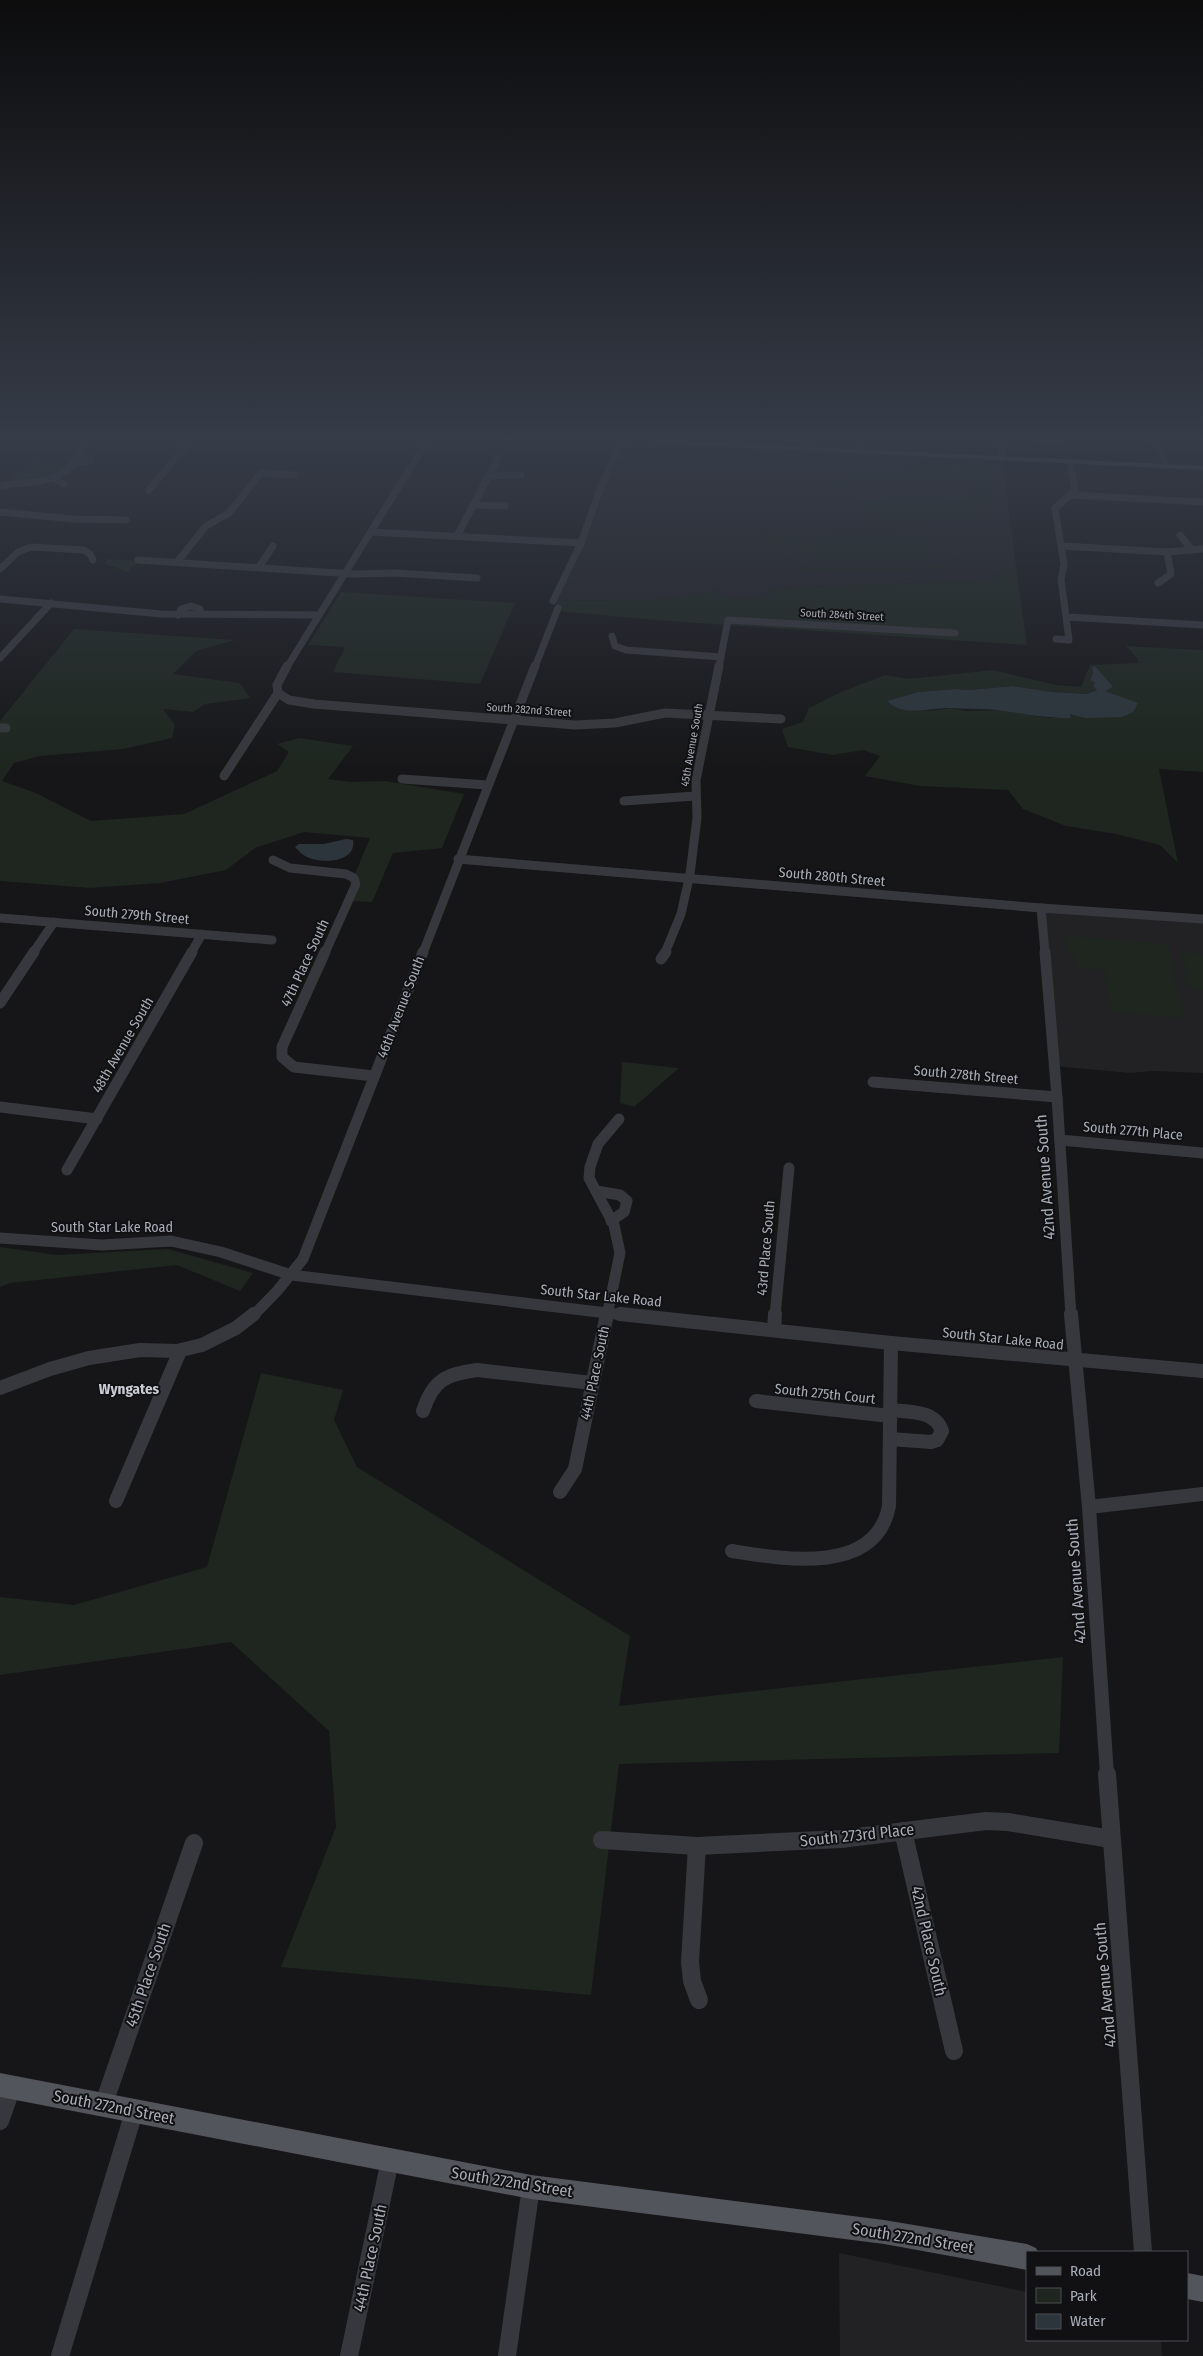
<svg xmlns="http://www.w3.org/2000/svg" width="1203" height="2356" viewBox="0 0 1203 2356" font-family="'Fira Sans Condensed',sans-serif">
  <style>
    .built { fill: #222225 }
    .green { fill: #1e261f; fill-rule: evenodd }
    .water { fill: #2c353c }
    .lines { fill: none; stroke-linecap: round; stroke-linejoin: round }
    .minor-far4 { stroke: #37383d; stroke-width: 7 }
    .minor-far3 { stroke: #37383d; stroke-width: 9 }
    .minor-far2 { stroke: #37383d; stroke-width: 11 }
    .minor-far1 { stroke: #37383d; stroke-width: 14 }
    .minor { stroke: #37383d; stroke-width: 18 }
    .major { fill: #53555c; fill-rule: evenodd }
    .labels { text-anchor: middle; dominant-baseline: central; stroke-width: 4; stroke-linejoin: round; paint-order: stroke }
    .far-street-label { font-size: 11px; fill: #a8adb8; stroke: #111113 }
    .street-label { font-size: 14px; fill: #a8adb8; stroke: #111113 }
    .neighbourhood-label { font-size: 15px; font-weight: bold; fill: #c9ccd4; stroke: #111113 }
    .near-street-label { font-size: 16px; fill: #a8adb8; stroke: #111113 }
  </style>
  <rect width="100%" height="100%" fill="#161618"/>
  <!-- built -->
  <g class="built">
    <polygon points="621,441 1002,458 1016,567 980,581 776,588 758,599 729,598 720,591 660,600 553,601"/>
    <polygon points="1041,908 1203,919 1203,1073 1154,1071 1130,1073 1054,1066"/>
    <polygon points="839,2253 1027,2292 1027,2340 1161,2340 1162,2356 840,2356"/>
  </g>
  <!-- green -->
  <g class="green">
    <polygon points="908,457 953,459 953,467 958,477 954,477 953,475 863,476 863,478 855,480 852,484 830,483 851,475 901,470 908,463"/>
    <polygon points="32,460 67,466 46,475 9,482"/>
    <polygon points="963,461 995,463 995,488 992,498 984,502 856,504 855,500 965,500 964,497 974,494 965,476"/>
    <polygon points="979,503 987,519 872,521 866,505"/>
    <path d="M947 534 949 538H942L959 545 964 554 957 564 940 569 812 570 788 565 779 560 774 553 775 548 781 542 778 535ZM806 538H929L945 543 956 551V556L945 564 928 566 811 567C801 565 788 563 782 553 784 541 796 540 806 538Z"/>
    <polygon points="924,541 933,563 813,564 807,542"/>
    <polygon points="108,559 138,561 128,572 104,563"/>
    <polygon points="1016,567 1027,645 667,621 557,611 558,606 553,601 660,600 720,591 729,598 758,599 776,588 980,581"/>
    <polygon points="341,592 515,603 480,684 333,672 345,647 308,645"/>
    <polygon points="74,629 235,640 196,651 173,674 240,683 250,698 205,704 193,712 163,709 175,725 172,738 123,749 40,756 14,763 2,781 36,793 91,821 184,814 277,771 289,752 277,744 300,738 353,746 328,779 351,782 385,781 464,794 442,848 393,853 372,902 353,901 361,883 355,874 370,838 304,832 255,848 226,870 160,883 90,888 0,881 0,721"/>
    <path d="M1126 646 1203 650V772L1159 769 1178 863 1160 845 1116 834 1066 826 1023 809 1008 790 920 786 865 776 880 756 863 750 833 755 788 747 782 729 803 722 809 708 841 692 885 675 909 679 993 670 1056 685 1081 687 1090 665 1138 663 1137 658ZM1093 673 1113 687 1104 691 1085 718 1077 714H1070L1071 718H1048L1001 710 966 711 951 708 929 711 907 709 893 706 887 701 918 692 955 689 970 690 1012 686 1052 692 1087 694 1097 690 1095 683 1090 680Z"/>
    <polygon points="1066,936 1168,944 1183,1018 1112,1012 1105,970 1078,968 1076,953 1068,952"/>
    <polygon points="1181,947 1203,956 1203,990 1190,989"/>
    <polygon points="622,1062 679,1068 634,1107 620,1103"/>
    <polygon points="0,1247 57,1255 168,1249 253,1273 240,1291 177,1265 10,1283 0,1287"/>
    <polygon points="261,1373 343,1390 334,1420 357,1467 630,1636 619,1706 1063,1657 1059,1753 619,1764 591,1995 281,1967 336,1827 329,1731 231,1642 0,1675 0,1597 74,1605 207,1567"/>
  </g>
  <!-- water -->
  <g class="water">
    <path d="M1092 667H1096L1113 687 1105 691 1138 703 1133 712 1122 717 1085 718 1070 714 1071 718C1048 719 1026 714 1003 711 987 708 969 710 953 708 933 707 903 718 887 701L918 692 955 689 970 690 1012 686 1052 692 1087 694 1097 690 1093 686 1095 683 1090 680 1093 673Z"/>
    <path d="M346 839 353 840C357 863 321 864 307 857 302 855 298 850 295 847L299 844H324Z"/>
  </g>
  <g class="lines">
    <!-- minor-far4 -->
    <g class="minor-far4">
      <polyline points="858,441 858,451"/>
      <polyline points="1001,441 1002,458"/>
      <polyline points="1041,441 1060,441"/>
      <polyline points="1153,441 1161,450 1165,466"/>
      <polyline points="74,464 91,460 86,457 77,457"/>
      <polyline points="488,476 521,475"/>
      <polyline points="52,477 64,484"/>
      <path d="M0 486C23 482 56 484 72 465 79 458 79 448 86 441"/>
      <polyline points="149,490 190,441"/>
      <polyline points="1071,495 1203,502"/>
      <polyline points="473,505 505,506"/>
      <polyline points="0,512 74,519 126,520"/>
      <polyline points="371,532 581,543"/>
      <polyline points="1180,535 1192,550"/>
      <polyline points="457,536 499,456"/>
      <polyline points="1062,546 1167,552 1203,549"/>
      <polyline points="138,560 353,574 395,573 477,578"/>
      <polyline points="177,562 206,526 229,513 261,473 294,475"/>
      <polyline points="259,567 273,546"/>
      <polyline points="0,569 18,552 31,547 84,550 90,554 93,560"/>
      <polyline points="1158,583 1171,574 1167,552"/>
      <polyline points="0,599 161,614 319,615"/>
      <polyline points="553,601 581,543 599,492 621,441"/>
      <polyline points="178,615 181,609 191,606 200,609 199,614"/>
      <polyline points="1067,617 1203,625"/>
      <polyline points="612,636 615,646 626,650 721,657"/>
      <polyline points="1056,639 1069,640 1061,579 1064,565 1055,508 1075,491 1070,462"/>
      <polyline points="0,658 51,603"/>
      <polyline points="287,667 427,441"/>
      <polyline points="535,667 558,608"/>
      <polyline points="719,667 728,620 955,633"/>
    </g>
    <!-- minor-far3 -->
    <g class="minor-far3">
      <polyline points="278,693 289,700 314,704 575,725 615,723 665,713 781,719"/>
      <polyline points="0,728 6,728"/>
      <polyline points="224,776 278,693 277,685 287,666"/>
      <polyline points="402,779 487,785"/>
      <polyline points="624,801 695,796"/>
      <polyline points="458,859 1041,908 1203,919"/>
      <polyline points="273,860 290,868 346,874 354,878 356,884 325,953"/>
      <polyline points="1041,908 1045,953"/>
      <polyline points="0,918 272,940"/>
      <polyline points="33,953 54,922"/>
      <polyline points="191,953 202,934"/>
      <polyline points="423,953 535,666"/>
      <polyline points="665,953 681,914 690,874 697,818 696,780 719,666"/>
    </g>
    <!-- minor-far2 -->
    <g class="minor-far2">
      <polyline points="325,952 282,1047 282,1057 294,1067 374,1076"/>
      <polyline points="1045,952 1057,1097 1071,1316"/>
      <polyline points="661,959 666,952"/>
      <polyline points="0,1003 34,952"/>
      <polyline points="873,1082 1057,1097"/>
      <polyline points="0,1107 97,1119"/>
      <polyline points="1060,1140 1203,1153"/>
      <polyline points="67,1170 192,952"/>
      <polyline points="596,1191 620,1195 627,1201 624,1212 611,1221"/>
      <polyline points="0,1238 102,1245 171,1241 221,1252 291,1275 632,1316"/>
      <polyline points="253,1316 278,1290 303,1259 423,952"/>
      <polyline points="607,1316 620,1253 614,1225 589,1178 590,1167 598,1144 619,1119"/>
      <polyline points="775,1316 789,1168"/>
    </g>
    <!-- minor-far1 -->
    <g class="minor-far1">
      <polyline points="620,1314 891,1343 1203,1371"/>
      <polyline points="1071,1314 1089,1507 1107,1775"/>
      <polyline points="774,1330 775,1314"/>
      <polyline points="0,1388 50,1369 89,1358 140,1350 177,1351 202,1345 236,1328 254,1314"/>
      <polyline points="756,1401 890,1416"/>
      <path d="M890 1410C909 1412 935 1410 942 1431L937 1440 931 1442 890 1439"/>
      <path d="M423 1411C433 1380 446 1374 477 1370L592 1383"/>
      <polyline points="560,1492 575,1469 607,1314"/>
      <polyline points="116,1501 180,1351"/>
      <polyline points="1089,1507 1203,1494"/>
      <path d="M732 1551C782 1559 876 1576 889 1506L891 1343"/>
    </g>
    <!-- minor -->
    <g class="minor">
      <polyline points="1107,1774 1143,2252"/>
      <polyline points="903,1831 954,2051"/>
      <polyline points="602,1840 697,1846 841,1839 986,1821 1008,1822 1111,1839"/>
      <polyline points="697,1846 690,1962 692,1981 699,2000"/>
      <polyline points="103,2106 194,1843"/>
      <polyline points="0,2121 12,2087"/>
      <polyline points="60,2356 134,2112"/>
      <polyline points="349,2356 390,2160"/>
      <polyline points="507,2356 531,2187"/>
    </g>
    <!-- major -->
    <g class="major">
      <polygon points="648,441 692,441 1203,466 1203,470 652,443"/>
      <polygon points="0,2073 531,2175 884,2220 1027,2244 1036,2248 1038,2252 1027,2252 1027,2270 884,2244 531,2199 0,2097"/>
      <polygon points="1187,2273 1203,2276 1203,2302 1187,2299"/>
    </g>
  </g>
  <!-- sky -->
  <linearGradient id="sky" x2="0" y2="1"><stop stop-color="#0c0c0d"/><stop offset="0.57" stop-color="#363c48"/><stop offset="1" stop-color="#363c48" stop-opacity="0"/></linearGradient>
  <rect width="1203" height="770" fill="url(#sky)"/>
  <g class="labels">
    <!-- far-street labels -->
    <g class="far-street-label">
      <text transform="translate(842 615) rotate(3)">South 284th Street</text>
      <text transform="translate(529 710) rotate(4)">South 282nd Street</text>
      <text transform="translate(692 745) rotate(-80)">45th Avenue South</text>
    </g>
    <!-- street labels -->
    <g class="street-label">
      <text transform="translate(832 877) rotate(5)">South 280th Street</text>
      <text transform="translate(137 915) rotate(5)">South 279th Street</text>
      <text transform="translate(305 963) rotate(-65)">47th Place South</text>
      <text transform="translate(401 1007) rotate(-69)">46th Avenue South</text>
      <text transform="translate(123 1045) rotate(-60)">48th Avenue South</text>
      <text transform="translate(966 1075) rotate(5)">South 278th Street</text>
      <text transform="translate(1133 1131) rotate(5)">South 277th Place</text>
      <text x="112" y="1227">South Star Lake Road</text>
      <text transform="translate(766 1248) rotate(-85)">43rd Place South</text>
      <text transform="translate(601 1296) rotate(6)">South Star Lake Road</text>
      <text transform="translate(1003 1339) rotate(6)">South Star Lake Road</text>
      <text transform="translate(595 1373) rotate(-78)">44th Place South</text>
      <text transform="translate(825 1394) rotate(6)">South 275th Court</text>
    </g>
    <!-- neighbourhood labels -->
    <g class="neighbourhood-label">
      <text x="129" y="1389">Wyngates</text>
    </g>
    <!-- near-street labels -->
    <g class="near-street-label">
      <text transform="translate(1045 1177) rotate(-94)">42nd Avenue South</text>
      <text transform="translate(1076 1581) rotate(-94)">42nd Avenue South</text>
      <text transform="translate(857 1835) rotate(-6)">South 273rd Place</text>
      <text transform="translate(929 1941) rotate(77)">42nd Place South</text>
      <text transform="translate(148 1975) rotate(-71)">45th Place South</text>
      <text transform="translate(1105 1985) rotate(-95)">42nd Avenue South</text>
      <text transform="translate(114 2107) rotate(11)">South 272nd Street</text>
      <text transform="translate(512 2182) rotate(9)">South 272nd Street</text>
      <text transform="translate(913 2238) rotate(9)">South 272nd Street</text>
      <text transform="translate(370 2258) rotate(-78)">44th Place South</text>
    </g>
  </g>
  <!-- legend -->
  <rect x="1026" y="2251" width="162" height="90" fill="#111113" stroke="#4d4f55"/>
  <rect x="1036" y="2267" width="25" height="8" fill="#53555c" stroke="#4d4f55"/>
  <text x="1070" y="2276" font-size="15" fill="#a8adb8">Road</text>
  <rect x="1036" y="2288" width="25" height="15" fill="#1e261f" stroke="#4d4f55"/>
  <text x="1070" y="2301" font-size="15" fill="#a8adb8">Park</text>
  <rect x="1036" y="2314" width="25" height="15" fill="#2c353c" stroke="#4d4f55"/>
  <text x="1070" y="2326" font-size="15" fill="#a8adb8">Water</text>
</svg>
